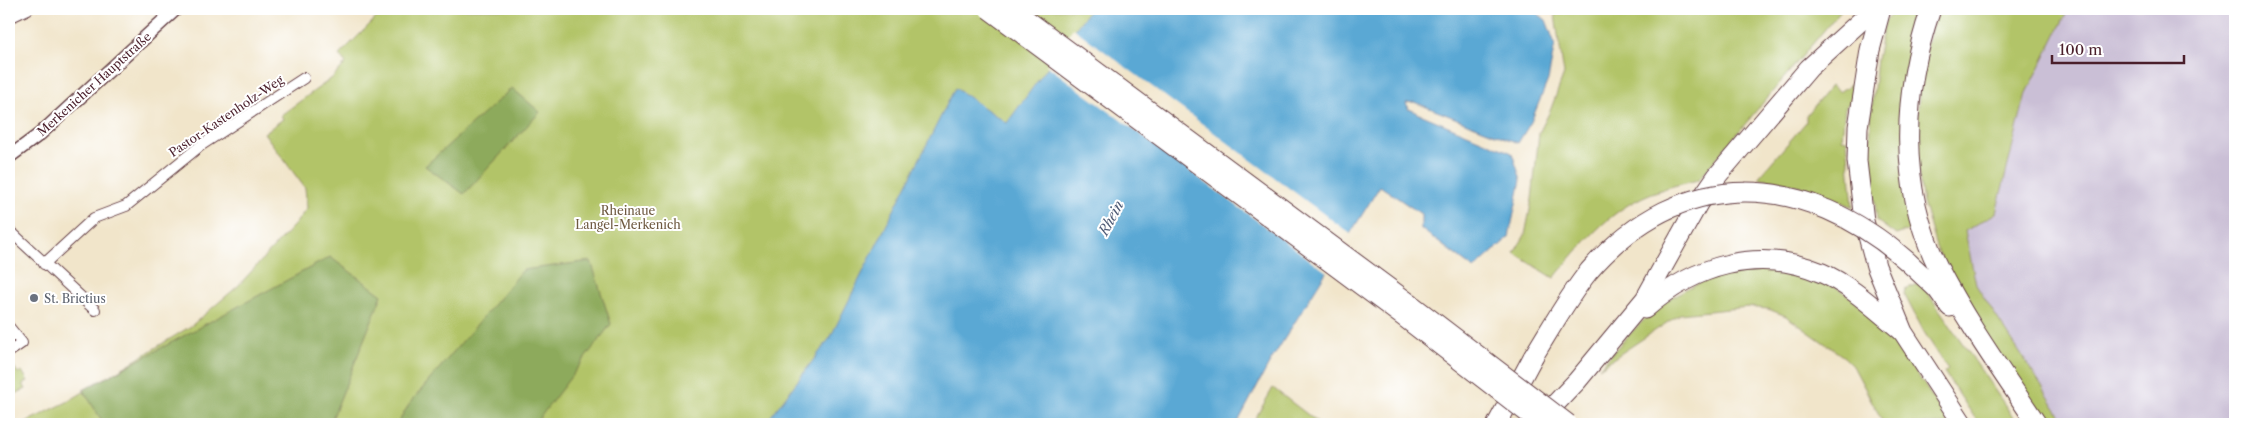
<svg xmlns="http://www.w3.org/2000/svg" width="2244" height="433" viewBox="0 0 2244 433" font-family="'Libre Caslon Text',serif">
  <style>
    .industrial { fill: #cabfd6 }
    .green { fill: #b2c467; stroke: #7e7249 }
    .forest { fill: #8daa5c; stroke: #6c6444 }
    .water { fill: #5aa8d4; stroke: #526480 }
    .pier { fill: #f1e5ca }
    .lines { fill: none; stroke-linecap: round; stroke-linejoin: round }
    .minor-casing { stroke: #633d43; stroke-width: 12 }
    .tertiary-casing { stroke: #633d43; stroke-width: 15 }
    .motorway-casing { stroke: #633d43; stroke-width: 21 }
    .minor { stroke: #fff; stroke-width: 10 }
    .tertiary { stroke: #fff; stroke-width: 12 }
    .motorway { stroke: #fff; stroke-width: 19 }
    .motorway-bridge-casing { stroke: #633d43; stroke-width: 21; stroke-linecap: butt }
    .motorway-bridge { stroke: #fff; stroke-width: 19 }
    .worship-dot { fill: #6b7280; stroke: #fff; stroke-width: 2 }
    .labels { text-anchor: middle; dominant-baseline: central; stroke-width: 4; stroke-linejoin: round; paint-order: stroke }
    .street-label { font-size: 12px; fill: #4a1f2b; stroke: #fff }
    .park-label { font-size: 12px; fill: #6e5940; stroke: #fff }
    .worship-label { font-size: 12px; fill: #5b616d; stroke: #fff; text-anchor: start }
    .water-label { font-size: 14px; font-style: italic; fill: #515d77; stroke: #fff }
  </style>
  <rect width="100%" height="100%" fill="#fff"/>
  <filter id="ink" filterUnits="userSpaceOnUse"><feTurbulence type="fractalNoise" baseFrequency=".02" numOctaves="2"/><feDisplacementMap in="SourceGraphic" scale="10" xChannelSelector="R" yChannelSelector="G"/><feConvolveMatrix kernelMatrix="1 2 1 2 8 2 1 2 1" color-interpolation-filters="sRGB"/></filter>
  <filter id="wash" filterUnits="userSpaceOnUse"><feTurbulence type="fractalNoise" baseFrequency=".0096" numOctaves="4" result="noise"/><feDisplacementMap in="SourceGraphic" scale="20" xChannelSelector="R" yChannelSelector="G"/><feGaussianBlur stdDeviation="1.12" result="paint"/><feColorMatrix in="noise" values="0 0 0 0 0 0 0 0 0 0 0 0 0 0 0 0 0 1.4 0 .05"/><feComposite in="paint" operator="in"/></filter>
  <g filter="url(#wash)">
    <rect width="100%" height="100%" fill="#f1e5ca"/>
    <!-- industrial -->
    <polygon class="industrial" points="1959,9 2235,9 2235,424 2054,424 1971,305 1941,210"/>
    <!-- green -->
    <g class="green">
      <polygon points="385,9 1234,9 1007,424 22,424 67,402 191,326 238,286 296,223 307,208 305,188 264,133 283,119 281,115 332,78 346,63 339,55"/>
      <path d="M1554 9H1583L1626 17 1635 9H1842L1698 180C1676 185 1655 190 1635 201 1603 218 1577 250 1554 278L1514 253 1525 235 1532 199 1539 133 1550 111 1564 74Z"/>
      <polygon points="1896,9 1924,9 1911,50 1915,228 1896,235 1877,221 1870,158 1871,117 1877,59 1885,21"/>
      <polygon points="1937,9 2072,9 2065,16 2025,97 1996,213 1965,231 1976,285 2066,424 2045,424 1968,309 1936,247 1923,202 1916,159 1920,67"/>
      <path d="M1855 81 1851 100 1845 108 1842 139 1847 140 1853 207C1822 192 1793 182 1758 178L1806 122V116L1831 86 1839 92Z"/>
      <path d="M1755 269C1776 269 1799 271 1819 279 1878 302 1916 374 1950 424H1884L1853 366 1844 357 1786 316 1768 309 1748 307 1680 314 1599 368C1648 313 1678 278 1755 269Z"/>
      <polygon points="1921,283 2018,424 1979,424 1944,372 1948,369 1924,332 1904,294 1905,289"/>
      <polygon points="9,359 18,373 22,371 28,381 23,384 26,389 9,397"/>
      <polygon points="1273,388 1320,424 1252,424"/>
    </g>
    <!-- forest -->
    <g class="forest">
      <polygon points="512,88 540,112 464,194 425,166"/>
      <polygon points="330,257 382,295 330,424 104,424 83,390"/>
      <polygon points="591,261 611,324 535,424 397,424 410,403 523,270"/>
    </g>
    <!-- water -->
    <polygon class="water" points="1090,9 1532,9 1546,20 1555,44 1548,80 1531,122 1518,143 1414,102 1406,103 1408,109 1512,153 1521,180 1509,237 1474,269 1421,229 1421,214 1380,186 1270,362 1237,424 765,424 830,338 955,88 1007,123"/>
    <!-- pier -->
    <polygon class="pier" points="1073,28 1352,235 1328,273 1046,65"/>
  </g>
  <g filter="url(#ink)">
    <g class="lines">
      <defs>
        <g id="minor">
          <polyline points="9,18 28,9"/>
          <polyline points="9,230 95,310"/>
          <polyline points="44,264 94,218 126,206 200,146 304,78"/>
          <polyline points="9,327 22,343 9,352"/>
        </g>
        <polyline id="tertiary" points="9,157 40,134 176,9"/>
        <g id="motorway">
          <polyline points="1881,9 1870,50 1858,127 1857,161 1864,221 1876,266 1903,332 1963,424"/>
          <path d="M1931 9C1902 93 1898 186 1938 267 1966 322 2003 373 2037 424"/>
          <polyline points="1907,261 1937,289 1950,307"/>
          <path d="M1645 309C1694 265 1758 246 1822 273 1852 286 1876 310 1902 331"/>
          <polyline points="1538,422 1577,381 1645,299 1699,202 1717,176 1809,68 1874,9"/>
          <polyline points="1497,424 1533,357"/>
        </g>
      </defs>
      <!-- minor casing -->
      <use href="#minor" class="minor-casing"/>
      <!-- tertiary casing -->
      <use href="#tertiary" class="tertiary-casing"/>
      <!-- motorway casing -->
      <use href="#motorway" class="motorway-casing"/>
      <!-- minor -->
      <use href="#minor" class="minor"/>
      <!-- tertiary -->
      <use href="#tertiary" class="tertiary"/>
      <!-- motorway -->
      <use href="#motorway" class="motorway"/>
      <defs>
        <g id="motorway-bridge">
          <polyline points="989,9 1404,317 1542,424"/>
          <polyline points="1012,9 1413,306 1568,424"/>
          <path d="M1533 357C1551 328 1568 297 1589 271 1683 163 1805 172 1907 261"/>
        </g>
      </defs>
      <!-- motorway-bridge casing -->
      <use href="#motorway-bridge" class="motorway-bridge-casing"/>
      <!-- motorway-bridge -->
      <use href="#motorway-bridge" class="motorway-bridge"/>
    </g>
  </g>
  <!-- markers -->
  <circle class="worship-dot" cx="34" cy="298" r="5"/>
  <g class="labels">
    <!-- street labels -->
    <g class="street-label">
      <text transform="translate(94 84) rotate(-42)">Merkenicher Hauptstraße</text>
      <text transform="translate(226 116) rotate(-34)">Pastor-Kastenholz-Weg</text>
    </g>
    <!-- park labels -->
    <g class="park-label">
      <text x="628" y="210">Rheinaue<tspan x="628" dy="14">Langel-Merkenich</tspan></text>
    </g>
    <!-- worship labels -->
    <g class="worship-label">
      <text x="44" y="298">St. Brictius</text>
    </g>
    <!-- water labels -->
    <g class="water-label">
      <text transform="translate(1111 218) rotate(-62)">Rhein</text>
    </g>
  </g>
  <!-- margin -->
  <rect width="2244" height="433" fill="none" stroke="#fff" stroke-width="30"/>
  <!-- scale -->
  <path d="M2052 55v8h132v-8" fill="none" stroke="#4a1f2b" stroke-width="2.5"/>
  <text x="2059" y="55" font-size="15" fill="#4a1f2b" stroke="#ffffff" stroke-width="4" paint-order="stroke">100 m</text>
</svg>
